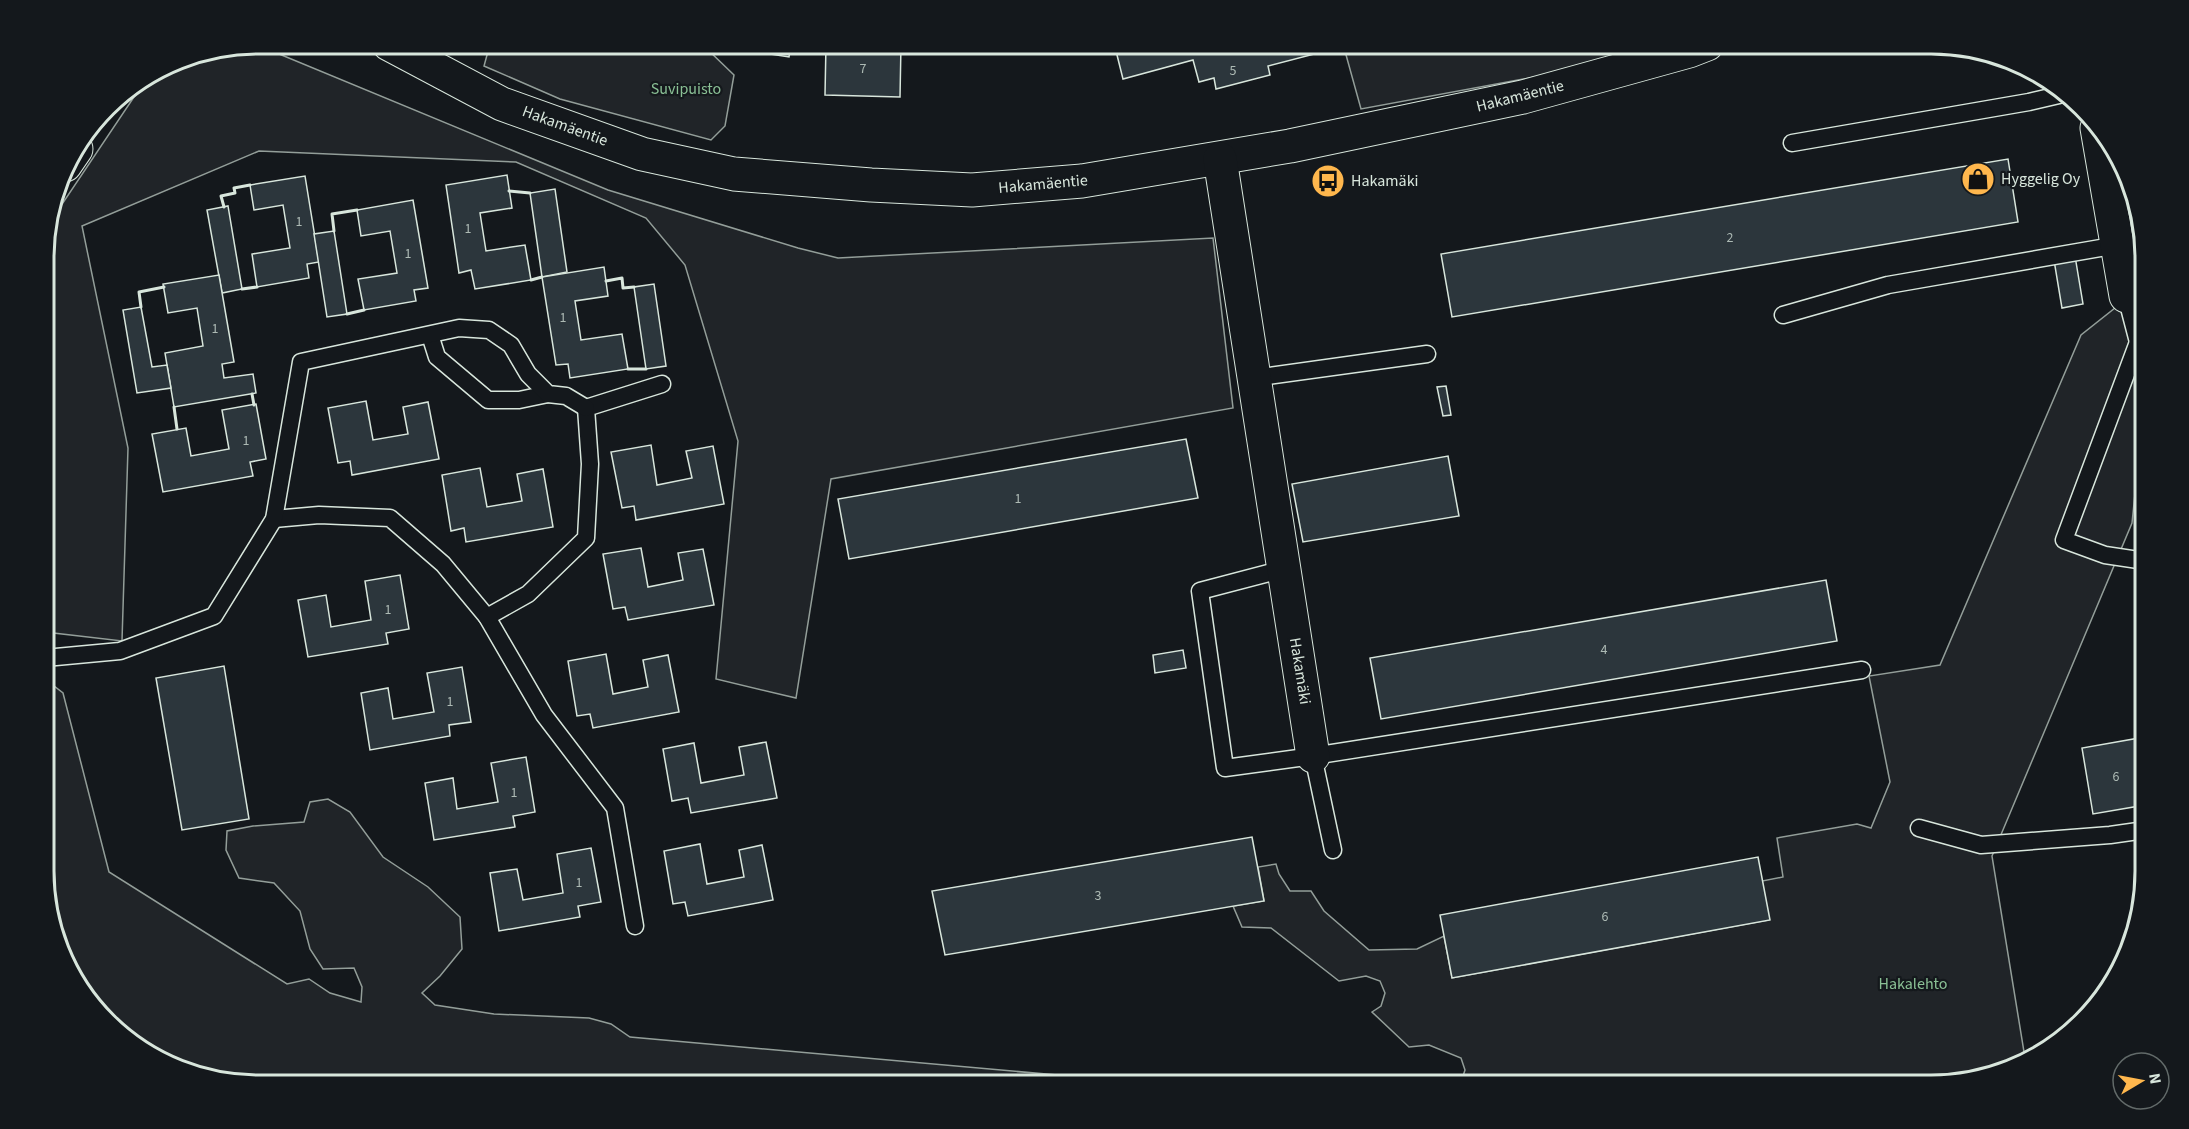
<svg xmlns="http://www.w3.org/2000/svg" width="2189" height="1129" viewBox="0 0 2189 1129" font-family="'Source Sans 3',sans-serif">
  <style>
    .green { fill: #202428; stroke: #939e99; stroke-width: 1.5 }
    .building { fill: #2c363c; stroke: #d8e6dc; stroke-width: 1.5 }
    .lines { fill: none; stroke-linecap: round; stroke-linejoin: round }
    .lane-casing { stroke: #d8e6dc; stroke-width: 19 }
    .street-casing { stroke: #d8e6dc; stroke-width: 35 }
    .lane { stroke: #14181c; stroke-width: 16 }
    .street { stroke: #14181c; stroke-width: 33 }
    .wall { stroke: #d8e6dc; stroke-width: 3 }
    .labels { text-anchor: middle; dominant-baseline: central; stroke-width: 4.5; stroke-linejoin: round; paint-order: stroke }
    .number-label { font-size: 14px; fill: #adbab4 }
    .park-label { font-size: 16px; fill: #8ac095; stroke: #14181c }
    .street-label { font-size: 16px; fill: #d8e6dc; stroke: #14181c }
    .poi-label { font-size: 16px; fill: #d8e6dc; stroke: #14181c; text-anchor: start }
    .rim { fill: none; stroke: #d8e6dc; stroke-width: 3 }
  </style>
  <rect width="100%" height="100%" fill="#14181c"/>
  <!-- green -->
  <g class="green">
    <polygon points="255,44 608,190 798,248 838,258 1213,238 1233,408 831,479 796,698 716,679 738,441 685,265 646,218 516,162 259,151 82,226 128,448 122,641 45,632 44,244 50,222 146,79 176,60"/>
    <polygon points="490,44 679,44 707,49 734,75 725,126 711,140 560,99 484,66"/>
    <polygon points="1343,44 1658,44 1594,66 1361,109"/>
    <polygon points="2144,285 2144,407 2132,523 1992,856 2025,1058 1944,1085 1417,1085 1463,1076 1465,1070 1461,1058 1429,1045 1409,1047 1372,1012 1381,1006 1385,993 1380,981 1366,976 1339,981 1271,928 1242,927 1233,906 1264,901 1258,867 1276,864 1279,874 1290,891 1311,891 1324,911 1369,950 1417,949 1444,936 1452,978 1769,920 1762,881 1783,877 1777,838 1857,824 1871,828 1890,782 1869,676 1940,665 2081,335"/>
    <polygon points="45,679 63,693 109,872 287,984 309,979 330,993 361,1002 362,987 354,968 323,969 310,949 300,911 274,883 239,878 226,850 227,831 253,826 304,822 310,802 328,799 350,812 383,857 428,887 460,917 462,949 440,976 422,993 435,1005 494,1014 589,1018 611,1024 630,1037 1169,1085 258,1085 163,1063 80,990 45,899"/>
  </g>
  <!-- building -->
  <g class="building">
    <polygon points="758,44 791,44 789,57 757,52"/>
    <polygon points="826,44 901,44 900,97 825,95"/>
    <polygon points="1125,44 1320,44 1322,52 1268,66 1270,75 1216,89 1214,78 1199,82 1193,60 1123,79 1116,51 1126,49"/>
    <polygon points="2008,159 2018,222 1452,317 1441,254"/>
    <polygon points="507,175 512,208 480,213 486,251 525,245 531,280 475,289 471,270 459,273 446,185"/>
    <polygon points="305,176 319,262 307,264 309,278 257,287 252,254 290,248 283,205 254,210 250,185"/>
    <polygon points="555,189 567,272 542,277 530,193"/>
    <polygon points="413,200 428,288 414,290 416,301 364,310 358,279 397,273 390,231 361,236 357,210"/>
    <polygon points="228,206 242,289 222,293 207,210"/>
    <polygon points="334,231 347,314 327,317 314,234"/>
    <polygon points="2075,256 2083,304 2062,308 2054,260"/>
    <polygon points="604,267 608,296 575,301 581,340 622,334 628,369 570,378 568,364 556,365 542,277"/>
    <polygon points="219,275 234,362 222,364 224,378 253,374 256,393 174,407 165,353 203,346 197,308 168,313 163,284"/>
    <polygon points="654,284 666,366 646,369 634,287"/>
    <polygon points="141,307 152,367 167,365 171,388 137,393 123,310"/>
    <polygon points="1446,386 1451,415 1443,416 1437,387"/>
    <polygon points="366,401 373,440 408,434 403,407 428,402 439,459 352,475 350,461 338,463 328,408"/>
    <polygon points="256,404 266,459 250,462 253,476 163,492 152,434 186,428 191,456 229,449 222,410"/>
    <polygon points="1186,439 1198,498 849,559 838,499"/>
    <polygon points="651,445 657,485 692,478 686,451 713,446 724,504 636,520 634,506 622,508 611,452"/>
    <polygon points="1448,456 1459,516 1303,542 1292,484"/>
    <polygon points="480,468 487,507 522,501 517,474 543,469 553,527 466,542 464,528 451,531 442,475"/>
    <polygon points="641,548 648,587 683,580 678,553 703,549 714,605 628,620 625,607 613,609 603,554"/>
    <polygon points="400,575 409,629 386,633 388,644 308,657 298,600 326,595 331,627 371,620 365,581"/>
    <polygon points="1826,580 1837,641 1381,719 1370,658"/>
    <polygon points="1183,650 1186,668 1155,673 1153,655"/>
    <polygon points="606,654 613,694 648,687 643,660 668,655 679,712 593,728 590,714 577,716 568,661"/>
    <polygon points="224,666 249,819 182,830 156,678"/>
    <polygon points="462,667 471,722 449,725 450,736 370,750 361,693 388,688 393,719 434,712 427,673"/>
    <polygon points="2145,737 2145,805 2093,814 2082,748"/>
    <polygon points="766,742 777,798 691,813 688,798 672,801 663,749 694,743 701,783 744,775 739,747"/>
    <polygon points="526,757 535,812 513,816 515,827 434,840 425,783 453,778 457,809 498,802 491,763"/>
    <polygon points="1252,837 1264,901 945,955 932,891"/>
    <polygon points="700,844 707,884 744,877 739,850 762,845 773,900 688,916 685,902 673,904 664,851"/>
    <polygon points="591,848 601,902 578,906 580,917 499,931 490,873 517,869 523,900 563,893 557,854"/>
    <polygon points="1758,857 1770,920 1452,978 1440,915"/>
  </g>
  <g class="lines">
    <defs>
      <g id="lane">
        <polyline points="1792,143 2029,102 2059,95"/>
        <polyline points="2126,296 2138,342 2144,344"/>
        <polyline points="1783,315 1888,285 2118,245"/>
        <polyline points="430,335 437,357 488,400 519,400 548,394"/>
        <polyline points="2138,342 2064,540 2105,555 2145,561"/>
        <polyline points="1254,378 1427,354"/>
        <polyline points="274,519 319,515 390,518 443,564 487,617 544,715 615,808 635,926"/>
        <polyline points="1284,569 1200,591 1225,768 1313,756"/>
        <polyline points="487,617 528,594 586,538 590,464 586,408 662,384"/>
        <polyline points="45,658 120,651 214,616 274,519 301,362 459,328 489,330 511,345 528,374 548,394 566,396 586,408"/>
        <polyline points="1919,828 1981,845 2110,835 2145,830"/>
        <polyline points="1333,850 1313,756 1862,670"/>
      </g>
      <g id="street">
        <polyline points="389,44 502,104 642,154 734,174 871,185 972,190 1082,181 1290,146 1523,97 1689,51 1707,44"/>
        <polyline points="2097,128 2126,296"/>
        <polyline points="1220,159 1313,756"/>
        <polyline points="65,165 76,149"/>
      </g>
    </defs>
    <!-- lane casing -->
    <use href="#lane" class="lane-casing"/>
    <!-- street casing -->
    <use href="#street" class="street-casing"/>
    <!-- lane -->
    <use href="#lane" class="lane"/>
    <!-- street -->
    <use href="#street" class="street"/>
    <!-- wall -->
    <g class="wall">
      <polyline points="509,191 530,193"/>
      <polyline points="224,207 221,196 235,193 234,188 250,185"/>
      <polyline points="334,231 332,214 357,210"/>
      <polyline points="531,280 542,277"/>
      <polyline points="606,281 622,278 623,288 634,287"/>
      <polyline points="242,289 257,287"/>
      <polyline points="141,307 139,292 164,287"/>
      <polyline points="347,314 364,310"/>
      <polyline points="628,369 646,369"/>
      <polyline points="252,394 254,405"/>
      <polyline points="174,407 177,429"/>
    </g>
  </g>
  <!-- icons -->
  <defs>
    <symbol id="shop-disc" viewBox="-11 -11 22 22"><circle r="9.5" fill="#ffb74d" stroke="#14181c"/><path d="M-5-2.5h2.3a2.7 3.5 0 0 1 5.4 0H5L5.5 6h-11ZM-1.5-2.5h3a1.5 2.3 0 0 0-3 0Z" fill="#111"/></symbol>
    <symbol id="bus-disc" viewBox="-11 -11 22 22"><circle r="9.5" fill="#ffb74d" stroke="#14181c"/><path d="M-5-6H5V4H4V6H2V4H-2V6H-4V4H-5ZM-3.5-4V0h7V-4ZM-3.5 1.2v1.5H-2V1.2ZM2 1.2v1.5H3.5V1.2Z" fill="#111"/></symbol>
  </defs>
  <g fill-rule="evenodd">
    <use href="#shop-disc" x="1959" y="160" width="38" height="38"/>
    <use href="#bus-disc" x="1309" y="162" width="38" height="38"/>
  </g>
  <g class="labels">
    <!-- number labels -->
    <g class="number-label">
      <text x="863" y="69">7</text>
      <text x="1233" y="71">5</text>
      <text x="299" y="222">1</text>
      <text x="468" y="229">1</text>
      <text x="1730" y="238">2</text>
      <text x="408" y="254">1</text>
      <text x="563" y="318">1</text>
      <text x="215" y="329">1</text>
      <text x="246" y="441">1</text>
      <text x="1018" y="499">1</text>
      <text x="388" y="610">1</text>
      <text x="1604" y="650">4</text>
      <text x="450" y="702">1</text>
      <text x="2116" y="777">6</text>
      <text x="514" y="793">1</text>
      <text x="579" y="883">1</text>
      <text x="1098" y="896">3</text>
      <text x="1605" y="917">6</text>
    </g>
    <!-- park labels -->
    <g class="park-label">
      <text x="686" y="89">Suvipuisto</text>
      <text x="1913" y="984">Hakalehto</text>
    </g>
    <!-- street labels -->
    <g class="street-label">
      <text transform="translate(1520 96) rotate(-14)">Hakamäentie</text>
      <text transform="translate(565 126) rotate(20)">Hakamäentie</text>
      <text transform="translate(1043 184) rotate(-5)">Hakamäentie</text>
      <text transform="translate(1300 671) rotate(81)">Hakamäki</text>
    </g>
    <!-- poi labels -->
    <g class="poi-label">
      <text x="2001" y="179">Hyggelig Oy</text>
      <text x="1351" y="181">Hakamäki</text>
    </g>
  </g>
  <!-- crop -->
  <path d="M0 0H2189V1129H0ZM258 54H1931A204 204 0 0 1 2135 258V871A204 204 0 0 1 1931 1075H258A204 204 0 0 1 54 871V258A204 204 0 0 1 258 54Z" fill="#14181c" fill-rule="evenodd"/>
  <path class="rim" d="M258 54H1931A204 204 0 0 1 2135 258V871A204 204 0 0 1 1931 1075H258A204 204 0 0 1 54 871V258A204 204 0 0 1 258 54Z"/>
  <!-- north arrow -->
  <g transform="translate(2141 1081) rotate(80)"><circle r="28" fill="#14181c" stroke="#626a69" stroke-width="1.5"/>
  <path d="M0-4.5L10 22L0 15L-10 22Z" fill="#ffb74d"/>
  <text y="-9" font-size="16" font-weight="bold" text-anchor="middle" fill="#d8e6dc">N</text>
  </g>
</svg>
